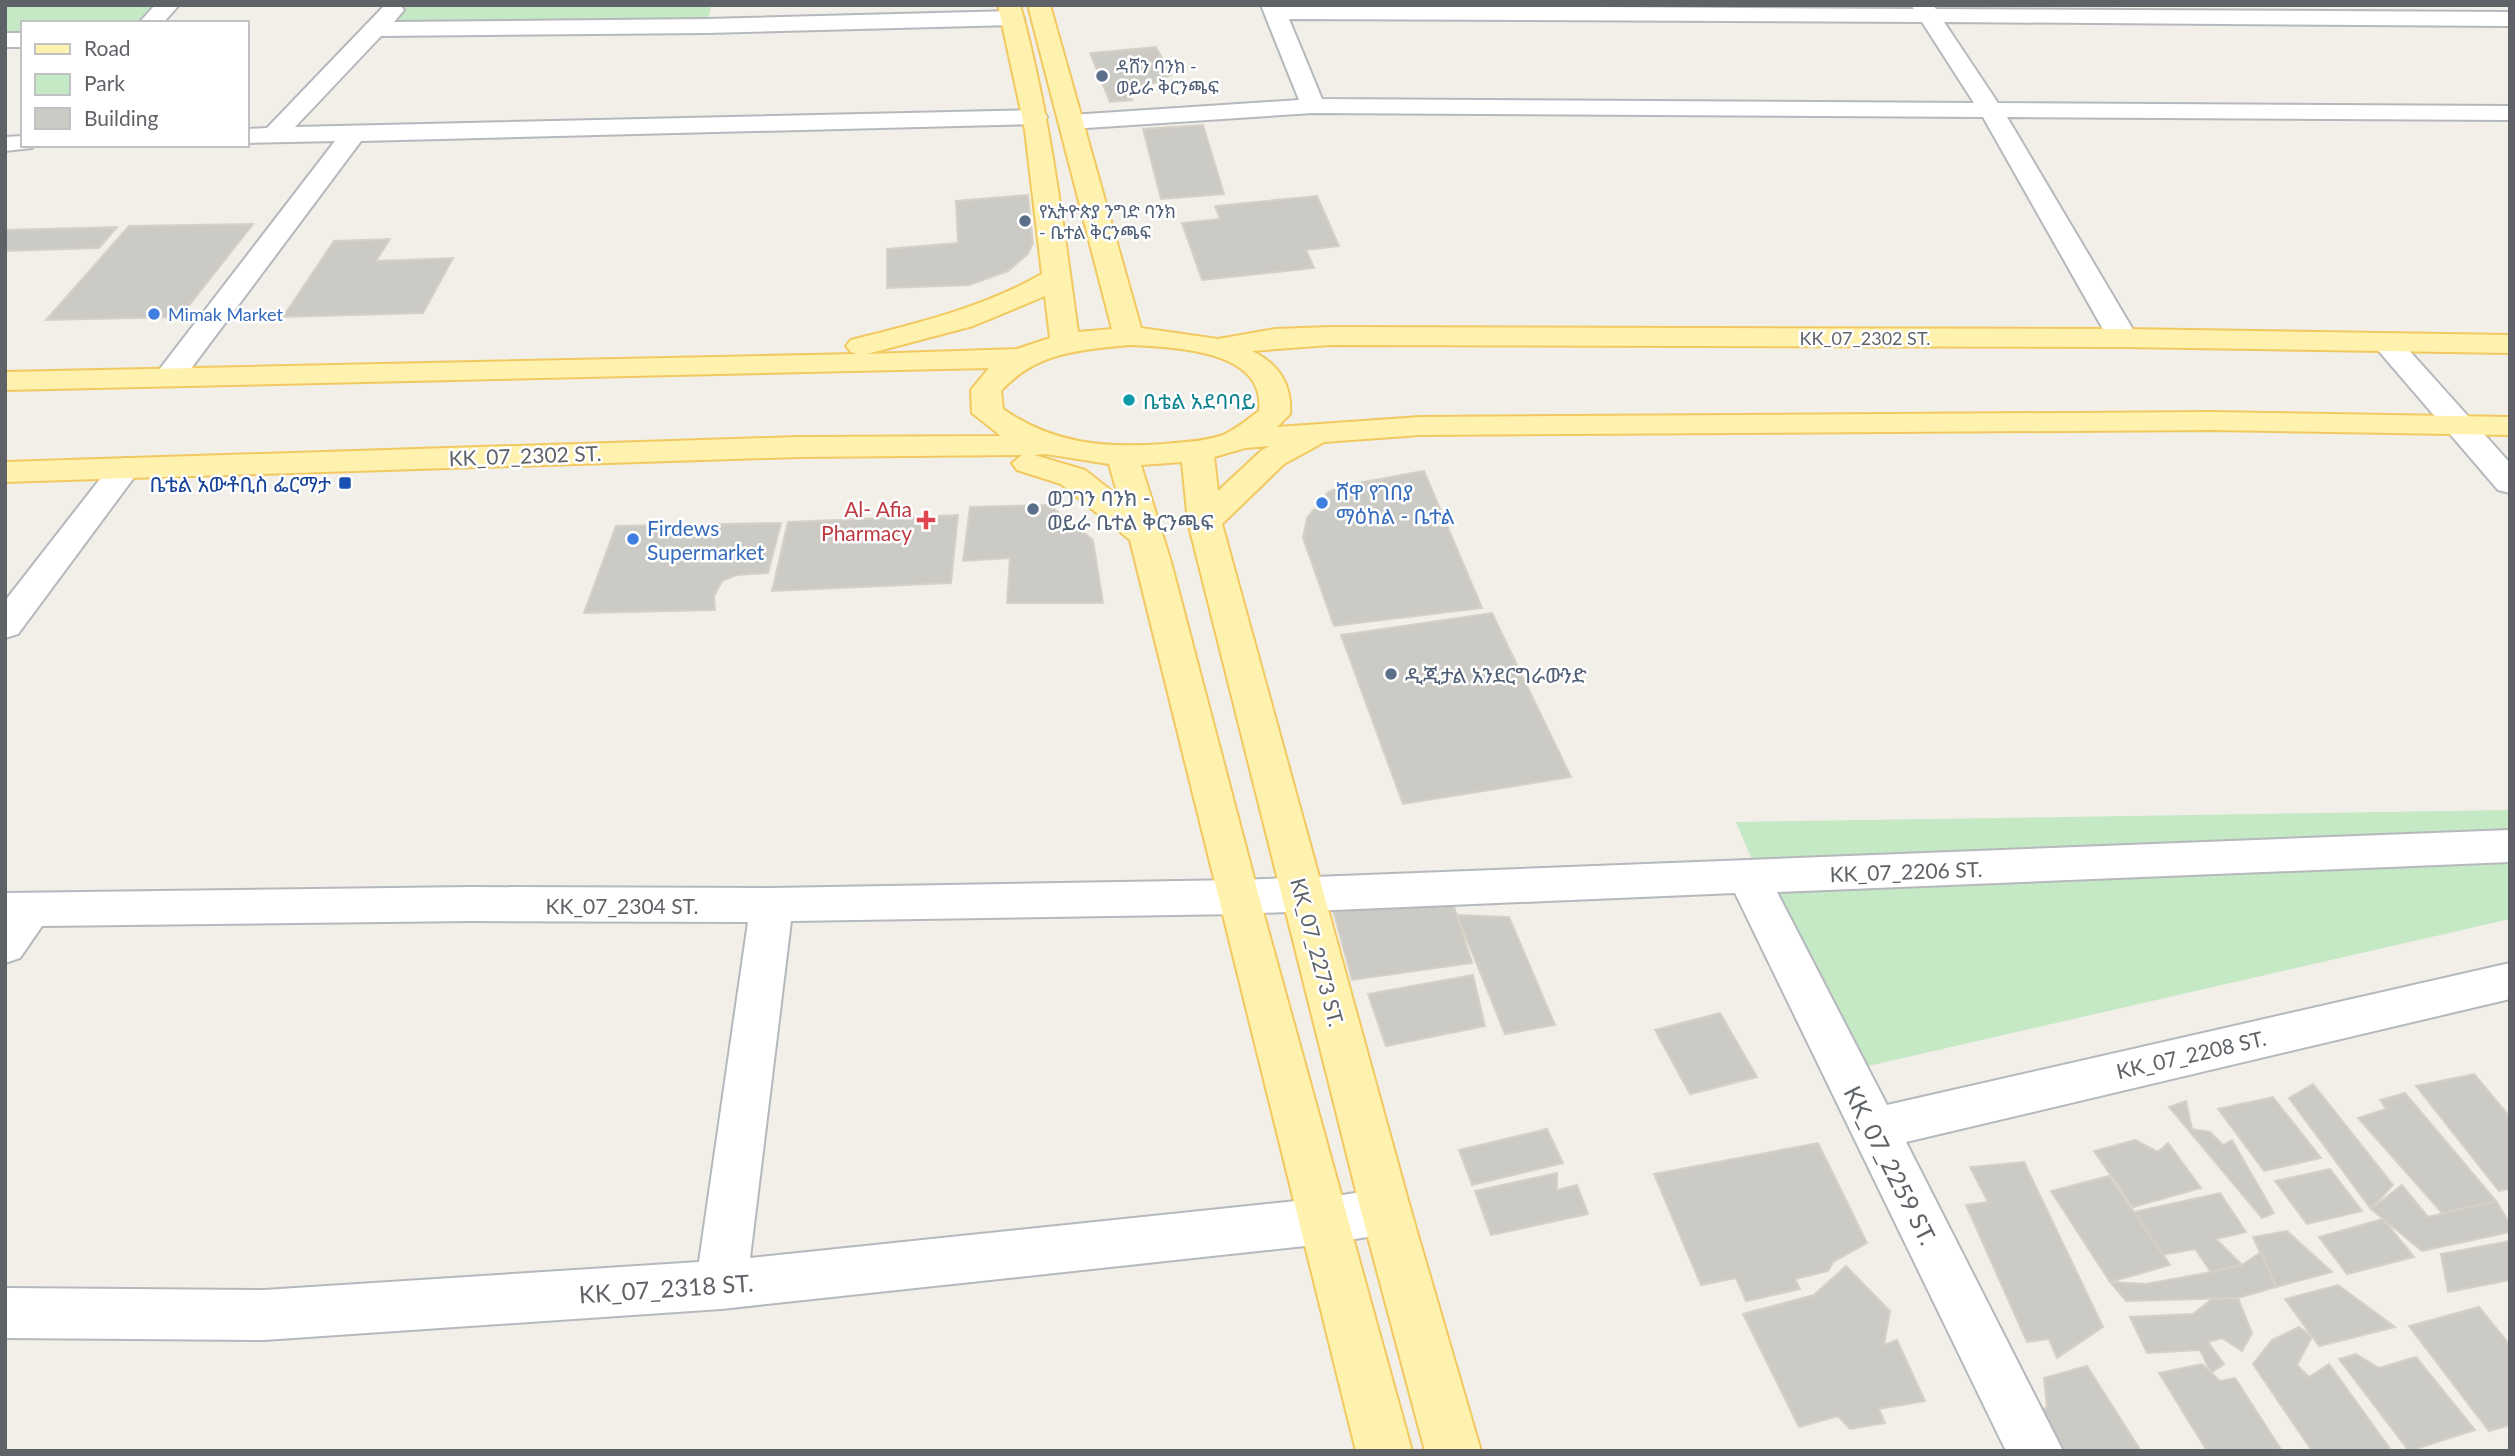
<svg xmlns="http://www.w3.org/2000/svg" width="2515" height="1456" viewBox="0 0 2515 1456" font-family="Lato,'Noto Sans Ethiopic',sans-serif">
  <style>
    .green { fill: #c5e8c5 }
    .building { fill: #cccac5; stroke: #d6d1c6; stroke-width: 2 }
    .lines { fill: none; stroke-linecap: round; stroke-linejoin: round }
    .minor-casing { stroke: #b5b8bc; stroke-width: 4 }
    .primary-casing { stroke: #f2c960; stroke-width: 4 }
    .minor { fill: #fff; fill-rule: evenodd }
    .primary { fill: #fff2af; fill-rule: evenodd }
    .service-dot { fill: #5c6f8a; stroke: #fff; stroke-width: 2.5 }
    .shop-dot { fill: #3f7fe0; stroke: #fff; stroke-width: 2.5 }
    .culture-dot { fill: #0f9aa8; stroke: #fff; stroke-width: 2.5 }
    .transit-dot { fill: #1a4fb4; stroke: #fff; stroke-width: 2.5 }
    .health-dot { fill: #e0444e; stroke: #fff; stroke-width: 2.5 }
    .labels { text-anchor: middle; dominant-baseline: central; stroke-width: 5; stroke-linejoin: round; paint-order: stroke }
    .far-service-label { font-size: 18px; fill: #4e5e75; stroke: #fff; text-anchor: start }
    .far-shop-label { font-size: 18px; fill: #366cbe; stroke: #fff; text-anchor: start }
    .far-street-label { font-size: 18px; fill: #5f6368; stroke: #fff }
    .culture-label { font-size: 21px; fill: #0d838f; stroke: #fff; text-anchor: start }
    .street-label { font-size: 21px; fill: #5f6368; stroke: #fff }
    .transit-label { font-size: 21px; fill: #164399; stroke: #fff; text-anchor: end }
    .shop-label { font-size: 21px; fill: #366cbe; stroke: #fff; text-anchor: start }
    .service-label { font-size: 21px; fill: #4e5e75; stroke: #fff; text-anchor: start }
    .health-label { font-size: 21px; fill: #be3a42; stroke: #fff; text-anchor: end }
    .near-street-label { font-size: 24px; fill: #5f6368; stroke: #fff }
  </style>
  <rect width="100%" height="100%" fill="#f1efe8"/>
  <!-- green -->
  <g class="green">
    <polygon points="5,5 168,5 150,23 23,23 23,40 5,40"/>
    <polygon points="397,5 711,5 707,26 377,29"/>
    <polygon points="2510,810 2510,919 1842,1072 1736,822"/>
  </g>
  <!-- building -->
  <g class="building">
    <polygon points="1156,47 1171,75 1154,83 1127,86 1132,100 1110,102 1090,53"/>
    <polygon points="1203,125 1224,194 1161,199 1143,129"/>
    <polygon points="1028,195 1033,243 1028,254 1008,271 969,285 887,288 887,249 958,243 956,201"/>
    <polygon points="1317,196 1339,246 1306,250 1314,268 1202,280 1182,223 1220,219 1215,206"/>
    <polygon points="253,224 180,317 46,320 129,226"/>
    <polygon points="117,227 99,248 5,251 5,230"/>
    <polygon points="390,239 376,261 453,258 423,313 283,317 334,241"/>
    <polygon points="1424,471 1482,608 1334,626 1303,538 1307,518 1328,492 1342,486"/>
    <polygon points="1049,505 1093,540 1103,603 1007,603 1010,558 963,561 970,507"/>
    <polygon points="958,515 951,583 772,591 788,522"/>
    <polygon points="781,523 768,573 736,575 722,581 714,596 715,610 584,613 616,526"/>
    <polygon points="1492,613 1571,777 1403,804 1341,635"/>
    <polygon points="1450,894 1472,963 1352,980 1333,910"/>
    <polygon points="1457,915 1509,917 1555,1025 1505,1034"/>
    <polygon points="1473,975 1485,1026 1386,1046 1368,994"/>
    <polygon points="1720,1013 1757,1077 1690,1094 1655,1030"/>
    <polygon points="2474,1074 2510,1117 2510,1189 2499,1191 2416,1086"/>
    <polygon points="2313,1084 2393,1185 2371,1209 2289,1098"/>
    <polygon points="2405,1093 2496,1201 2442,1213 2358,1118 2386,1109 2380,1100"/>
    <polygon points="2273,1097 2321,1158 2264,1171 2218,1109"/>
    <polygon points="2186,1101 2192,1129 2210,1132 2223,1145 2232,1140 2274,1213 2262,1218 2169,1107"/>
    <polygon points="1547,1129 1563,1163 1472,1185 1459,1150"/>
    <polygon points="2135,1140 2158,1152 2168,1143 2201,1188 2133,1207 2094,1151"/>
    <polygon points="1818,1143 1867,1243 1833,1262 1828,1271 1795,1279 1800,1289 1746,1301 1736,1278 1701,1285 1654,1174"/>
    <polygon points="2024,1162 2103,1327 2057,1358 2049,1339 2027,1342 1966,1205 1988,1202 1970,1167"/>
    <polygon points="2330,1169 2362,1211 2307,1224 2275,1181"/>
    <polygon points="1557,1173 1557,1190 1577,1185 1588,1214 1491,1235 1475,1191"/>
    <polygon points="2109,1176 2134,1212 2170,1265 2110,1282 2051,1191"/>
    <polygon points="2402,1185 2428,1217 2496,1201 2510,1224 2510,1232 2422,1251 2371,1209"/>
    <polygon points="2220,1193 2246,1232 2216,1239 2242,1265 2211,1272 2195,1249 2163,1255 2134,1212"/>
    <polygon points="2383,1219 2414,1257 2347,1274 2319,1237"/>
    <polygon points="2287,1231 2332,1272 2276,1287 2253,1237"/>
    <polygon points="2510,1241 2510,1280 2448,1292 2441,1254"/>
    <polygon points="2261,1252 2276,1287 2238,1298 2126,1301 2110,1282 2146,1284 2211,1272 2242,1265"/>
    <polygon points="1846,1266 1890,1311 1884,1345 1897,1340 1925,1401 1879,1409 1885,1423 1850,1429 1838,1416 1799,1427 1743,1314 1814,1295"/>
    <polygon points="2338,1285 2395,1327 2319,1346 2285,1299"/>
    <polygon points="2238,1298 2252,1333 2242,1351 2222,1338 2208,1342 2224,1364 2211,1373 2200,1350 2147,1353 2130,1317 2193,1314 2212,1299"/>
    <polygon points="2479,1307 2510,1345 2510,1425 2489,1431 2409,1326"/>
    <polygon points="2299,1327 2312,1337 2297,1365 2309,1377 2329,1364 2391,1450 2312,1451 2253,1364 2272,1340"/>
    <polygon points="2356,1354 2379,1368 2416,1357 2475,1430 2409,1451 2339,1359"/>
    <polygon points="2202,1364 2220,1381 2235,1378 2282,1451 2207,1451 2159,1373"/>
    <polygon points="2087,1366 2141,1451 2056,1451 2033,1412 2047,1408 2044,1378"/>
  </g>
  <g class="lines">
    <defs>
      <g id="minor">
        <polygon points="155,5 179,5 163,23 139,23"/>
        <polygon points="385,5 400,5 404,10 394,22 707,19 1013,11 1024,18 1013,25 707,33 381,36 295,127 1035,110 1044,112 1047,117 1044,122 1035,124 361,141 181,382 170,385 159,382 155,376 159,370 335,141 247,143 247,129 267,128"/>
        <path d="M1261 5 1914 9 1911 5H1933L1936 9 2510 12V26L1944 22 1998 103 2510 106V120L2007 117 2138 338 2133 344 2123 347 2113 344 2108 338 1983 117 1313 113 1071 129 1062 127 1059 122 1062 117 1071 115 1299 100ZM1289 19 1922 22 1974 103 1322 99Z"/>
        <rect x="5" y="33" width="18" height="14"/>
        <polygon points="23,136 23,145 34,145 32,148 5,151 5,137"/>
        <polygon points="2387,334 2397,337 2510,463 2510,493 2498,490 2377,349 2372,343 2377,337"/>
        <polygon points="125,458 136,461 141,468 18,634 5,638 5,601 114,461"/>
        <polygon points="2510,830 2510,862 1777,892 1887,1105 2510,963 2510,999 1906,1142 2063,1451 2006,1451 1735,893 1238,914 791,921 750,1258 1324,1198 1386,1188 1404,1195 1411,1211 1404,1227 1386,1234 1324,1244 721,1309 264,1340 5,1338 5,1288 264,1290 699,1262 748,922 471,921 42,926 20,958 5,963 5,893 471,887 772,888 1238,880"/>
      </g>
      <path id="primary" d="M998 5H1020C1050 113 1063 224 1078 332L1112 329 1028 5H1050L1141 328 1218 339 1275 329 1330 327 2123 329 2510 335V353L2123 347 1330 345 1252 351C1279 364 1292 385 1290 414L1277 427 1420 417 2212 412 2510 417V435L2212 430 1420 435 1324 442 1284 464 1222 524 1411 1211 1481 1451H1425L1361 1211 1188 522 1182 462 1141 465 1171 562 1259 897 1412 1451H1356L1130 540 1061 484 1017 470 1012 463 1022 455 798 457 5 482V462L798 437 1001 436 972 413 971 390 989 368 5 390V372L857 354 851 352 846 346 851 340C918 323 982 308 1042 274L1025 130ZM1045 296 1050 338 1017 349 867 354 973 326ZM1129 345C1171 347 1267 349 1259 411 1247 420 1236 429 1223 435 1204 442 1183 442 1164 444 1105 448 1053 444 1003 409L1001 391C1036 352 1080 350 1129 345ZM1270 446 1262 450 1218 491 1214 457 1245 448ZM1046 454 1109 464 1118 496 1085 470 1034 455Z"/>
    </defs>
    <!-- minor casing -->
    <use href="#minor" class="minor-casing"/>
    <!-- primary casing -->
    <use href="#primary" class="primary-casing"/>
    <!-- minor -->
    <use href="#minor" class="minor"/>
    <!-- primary -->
    <use href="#primary" class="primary"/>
  </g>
  <!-- markers -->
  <g class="service-dot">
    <circle cx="1102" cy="76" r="7"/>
    <circle cx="1025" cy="221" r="7"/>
    <circle cx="1033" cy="509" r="7"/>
    <circle cx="1391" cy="674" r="7"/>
  </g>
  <g class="shop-dot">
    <circle cx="154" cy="314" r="7"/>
    <circle cx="1322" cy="503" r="7"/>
    <circle cx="633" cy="539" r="7"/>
  </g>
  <circle class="culture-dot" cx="1129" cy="400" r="7"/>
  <rect class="transit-dot" x="338" y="476" width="14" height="14" rx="3.5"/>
  <path class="health-dot" d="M922.5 509.5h7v7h7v7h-7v7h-7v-7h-7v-7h7z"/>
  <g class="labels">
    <!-- far-service labels -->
    <g class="far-service-label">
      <text x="1116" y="66">ዳሸን ባንክ -<tspan x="1116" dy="21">ወይራ ቅርንጫፍ</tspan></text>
      <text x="1039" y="211">የኢትዮጵያ ንግድ ባንክ<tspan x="1039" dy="21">- ቤተል ቅርንጫፍ</tspan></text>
    </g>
    <!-- far-shop labels -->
    <g class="far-shop-label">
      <text x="168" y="314">Mimak Market</text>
    </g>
    <!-- far-street labels -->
    <g class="far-street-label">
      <text x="1865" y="338">KK_07_2302 ST.</text>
    </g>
    <!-- culture labels -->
    <g class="culture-label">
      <text x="1143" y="400">ቤቴል አደባባይ</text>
    </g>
    <!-- street labels -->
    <g class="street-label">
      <text transform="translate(525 455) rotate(-2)">KK_07_2302 ST.</text>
      <text transform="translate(1906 871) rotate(-2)">KK_07_2206 ST.</text>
      <text x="622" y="905">KK_07_2304 ST.</text>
      <text transform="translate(1318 952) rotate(75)">KK_07_2273 ST.</text>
      <text transform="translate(2191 1054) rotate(-13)">KK_07_2208 ST.</text>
    </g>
    <!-- transit labels -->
    <g class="transit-label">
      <text x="331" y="483">ቤቴል አውቶቢስ ፌርማታ</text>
    </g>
    <!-- shop labels -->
    <g class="shop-label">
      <text x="1336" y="491">ሸዋ የገበያ<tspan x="1336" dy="24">ማዕከል - ቤተል</tspan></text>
      <text x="647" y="527">Firdews<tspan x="647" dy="24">Supermarket</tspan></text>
    </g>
    <!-- service labels -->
    <g class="service-label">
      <text x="1047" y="497">ወጋገን ባንክ -<tspan x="1047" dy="24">ወይራ ቤተል ቅርንጫፍ</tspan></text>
      <text x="1405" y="674">ዲጂታል አንደርግራውንድ</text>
    </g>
    <!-- health labels -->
    <g class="health-label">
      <text x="912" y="508">Al- Afia<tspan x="912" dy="24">Pharmacy</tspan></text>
    </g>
    <!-- near-street labels -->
    <g class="near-street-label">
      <text transform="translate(1891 1165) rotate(63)">KK_07_2259 ST.</text>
      <text transform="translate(666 1288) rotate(-4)">KK_07_2318 ST.</text>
    </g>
  </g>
  <!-- border -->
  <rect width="2515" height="1456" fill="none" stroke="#5f6368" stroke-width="14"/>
  <!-- legend -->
  <rect x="21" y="21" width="228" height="126" fill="#ffffff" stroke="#bfc1c3" stroke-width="2"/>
  <rect x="35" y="44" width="35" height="10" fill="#fff2af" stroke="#bfc1c3" stroke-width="2"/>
  <text x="84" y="56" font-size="21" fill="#5f6368">Road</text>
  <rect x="35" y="74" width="35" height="21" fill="#c5e8c5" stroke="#bfc1c3" stroke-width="2"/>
  <text x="84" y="91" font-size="21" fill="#5f6368">Park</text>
  <rect x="35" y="108" width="35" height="21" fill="#cccac5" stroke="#bfc1c3" stroke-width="2"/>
  <text x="84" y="126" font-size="21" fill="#5f6368">Building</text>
</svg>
